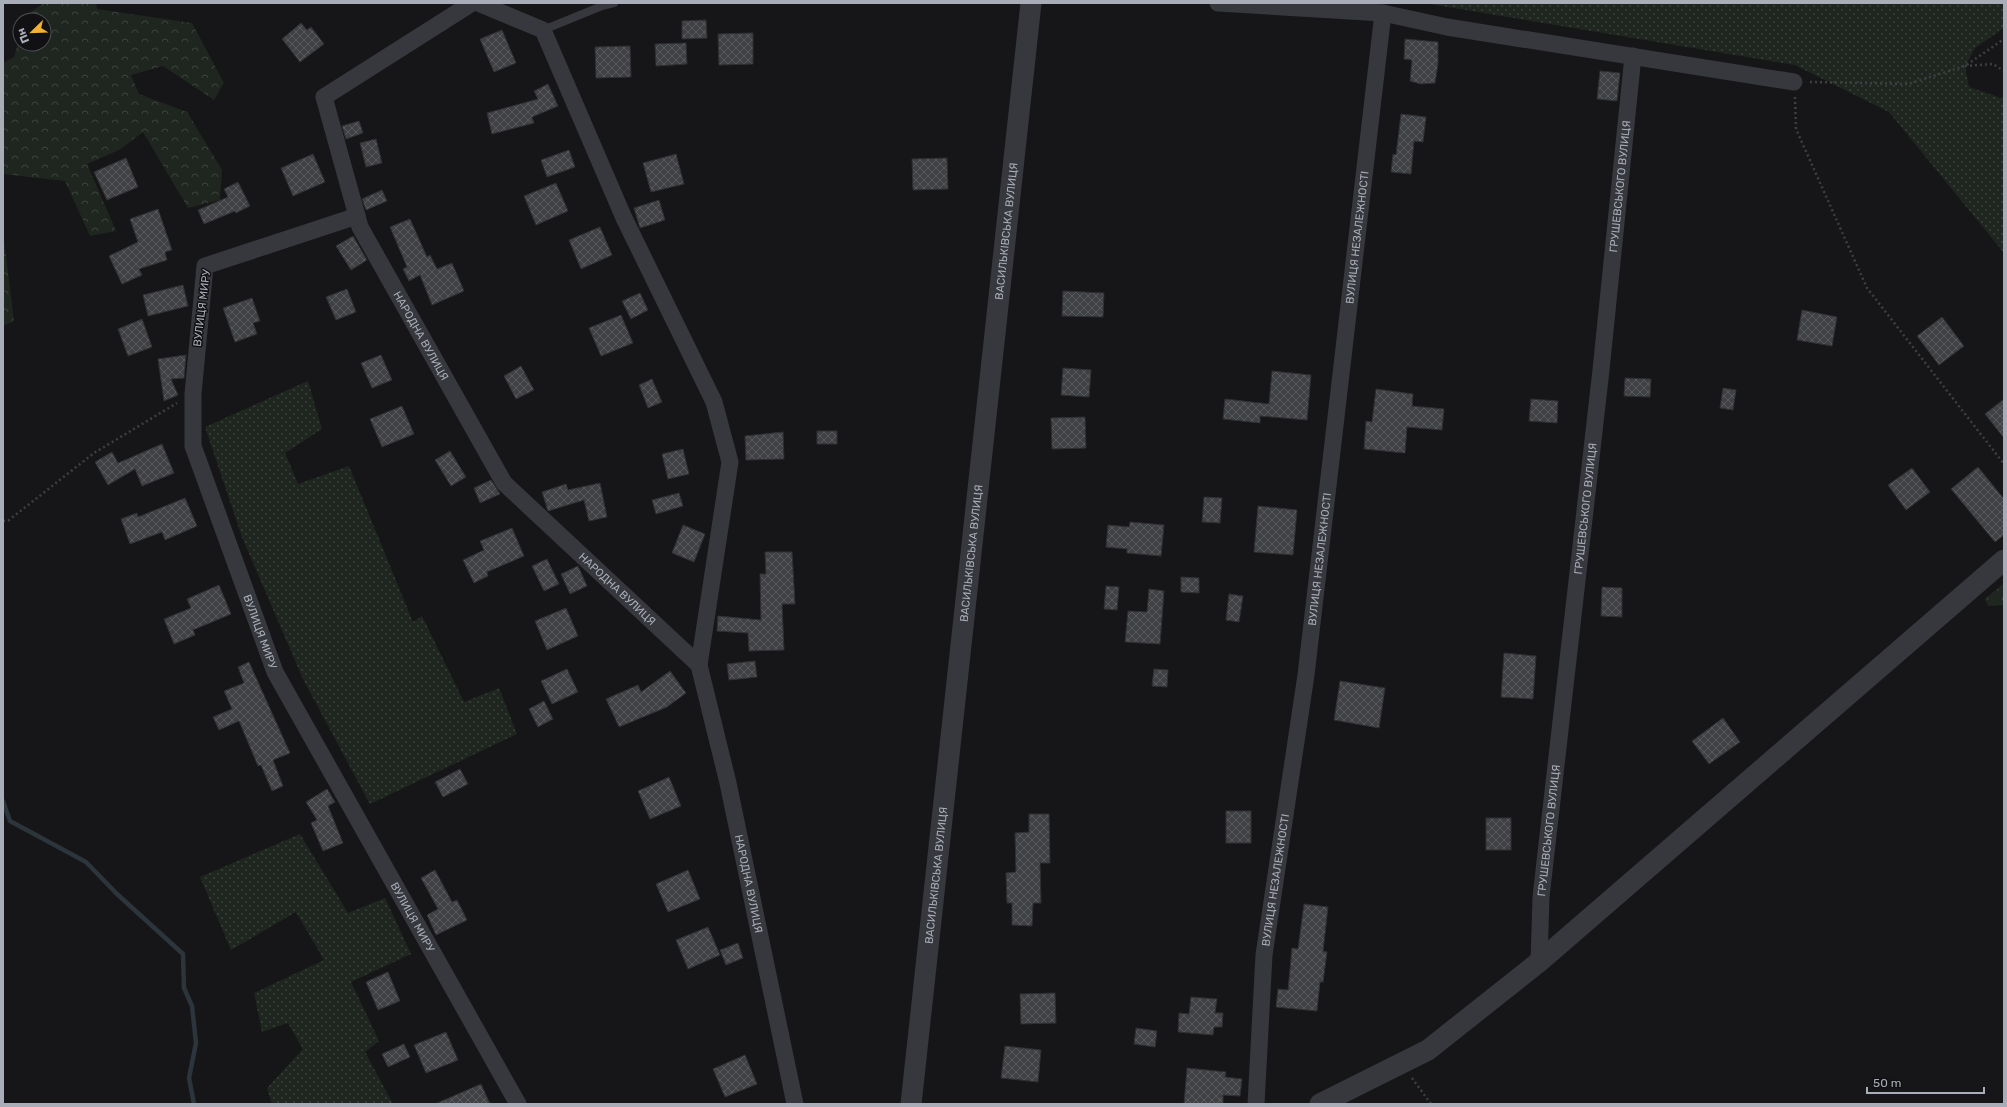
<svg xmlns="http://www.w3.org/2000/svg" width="2007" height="1107" viewBox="0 0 2007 1107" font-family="Rubik,sans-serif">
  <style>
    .green { fill: url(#green-dots) }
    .forest { fill: url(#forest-crowns) }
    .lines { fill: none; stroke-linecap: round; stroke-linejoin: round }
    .stream { stroke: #2c353c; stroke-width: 4.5 }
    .building { fill: url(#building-cross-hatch); stroke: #303034 }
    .path { stroke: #3d3f44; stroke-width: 2.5; stroke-dasharray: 2 3; stroke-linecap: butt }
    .service { stroke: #37383d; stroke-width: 8 }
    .minor { stroke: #37383d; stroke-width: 17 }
    .tertiary { stroke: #37383d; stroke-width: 21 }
    .labels { text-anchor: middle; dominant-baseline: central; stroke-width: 3; stroke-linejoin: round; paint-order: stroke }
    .street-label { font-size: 11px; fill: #a8adb8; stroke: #111113 }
  </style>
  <defs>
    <pattern id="green-dots" width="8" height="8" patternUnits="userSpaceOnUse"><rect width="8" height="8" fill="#1e261f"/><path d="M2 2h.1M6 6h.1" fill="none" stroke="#3c433d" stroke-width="1.8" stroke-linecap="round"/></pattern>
    <pattern id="forest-crowns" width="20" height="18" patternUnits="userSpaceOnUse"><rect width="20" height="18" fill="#1e261f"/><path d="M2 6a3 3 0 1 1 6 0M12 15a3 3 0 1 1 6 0" fill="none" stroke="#3c433d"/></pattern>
    <pattern id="building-cross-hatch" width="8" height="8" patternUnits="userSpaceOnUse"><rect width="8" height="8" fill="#404145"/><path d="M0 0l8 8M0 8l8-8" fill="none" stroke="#595a5e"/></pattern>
  </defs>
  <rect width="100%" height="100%" fill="#161618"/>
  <!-- green -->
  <g class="green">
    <polygon points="1424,3 2004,3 2004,28 1975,48 1965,66 1969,87 2004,99 2004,253 1889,112 1795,65"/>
    <polygon points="308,381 322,429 285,453 298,484 349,466 413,622 422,616 464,702 499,688 517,734 370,804 303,679 242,537 205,427"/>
    <polygon points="300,834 348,913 385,898 411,954 351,982 379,1041 365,1052 393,1104 272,1104 267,1088 303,1049 288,1023 262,1032 254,993 324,960 296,912 231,950 200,877"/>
  </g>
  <!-- forest -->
  <g class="forest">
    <polygon points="44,3 96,3 97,9 192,23 224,83 214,100 163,66 131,75 139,94 187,112 222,170 220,200 188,208 143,132 119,150 87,164 116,231 90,236 65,181 3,174 3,63 14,57 20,36 20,44 44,44 44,20 24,20 26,15"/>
    <polygon points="3,231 14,321 3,326"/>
    <polygon points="2004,583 2004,605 1988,606 1985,599"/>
  </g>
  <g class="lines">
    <!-- stream -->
    <polyline class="stream" points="3,801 10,821 86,862 117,894 183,954 184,988 192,1006 196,1043 189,1078 194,1104"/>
  </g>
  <!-- building -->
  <g class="building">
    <polygon points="706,20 707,38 682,39 682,21"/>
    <polygon points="301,23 307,30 311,27 324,44 300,62 282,39"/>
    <polygon points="502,30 516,63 494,72 480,39"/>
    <polygon points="753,33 753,64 719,65 718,34"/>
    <polygon points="1405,39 1438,42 1438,64 1435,83 1421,84 1410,81 1412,60 1404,59"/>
    <polygon points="686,43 687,64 656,66 655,44"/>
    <polygon points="630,46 631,77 596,78 595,47"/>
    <polygon points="1600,71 1620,73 1617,101 1597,99"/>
    <polygon points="548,84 558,106 532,117 534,123 492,134 487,113 538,99 534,91"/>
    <polygon points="1401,114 1426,117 1423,142 1414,141 1411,174 1391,172 1393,154 1396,155"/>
    <polygon points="359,121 363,133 346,139 342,126"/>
    <polygon points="376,139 382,163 366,167 360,143"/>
    <polygon points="569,150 575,167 547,177 541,160"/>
    <polygon points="313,154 325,182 293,196 281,168"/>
    <polygon points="676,154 684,184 651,192 643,163"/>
    <polygon points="126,158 138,187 107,200 94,172"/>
    <polygon points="947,158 948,189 913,190 912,159"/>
    <polygon points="238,182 250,206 236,213 235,211 204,224 198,210 228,197 224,189"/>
    <polygon points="556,183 568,211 536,225 524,196"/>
    <polygon points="382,190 387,201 366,210 362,199"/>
    <polygon points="659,200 665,220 640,228 634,208"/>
    <polygon points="158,209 172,250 165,252 167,260 139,269 142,275 122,284 109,256 138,242 130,219"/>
    <polygon points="410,219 427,257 430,255 437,269 452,263 464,291 432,305 420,275 409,281 403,269 407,267 390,227"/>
    <polygon points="600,227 612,255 581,269 569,240"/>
    <polygon points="353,236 367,260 351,270 336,246"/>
    <polygon points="183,285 188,306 148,316 143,295"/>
    <polygon points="347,289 356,312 336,320 326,297"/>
    <polygon points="1063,291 1104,293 1103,317 1062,316"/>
    <polygon points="640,293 648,310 631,319 622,301"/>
    <polygon points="252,298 260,321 253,323 257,334 235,342 223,308"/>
    <polygon points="1802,310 1837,317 1832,346 1797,340"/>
    <polygon points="621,315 633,343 601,356 589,328"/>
    <polygon points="1942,317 1964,346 1939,365 1917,336"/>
    <polygon points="142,319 152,347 128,356 118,329"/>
    <polygon points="186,355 184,378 171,379 178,395 164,401 158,359"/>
    <polygon points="381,355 392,380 372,388 361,363"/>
    <polygon points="521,366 534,390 516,399 504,376"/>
    <polygon points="1063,368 1091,370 1089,397 1061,395"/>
    <polygon points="1272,371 1311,375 1307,420 1260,416 1260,423 1223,419 1225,399 1269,404"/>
    <polygon points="1625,378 1651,379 1650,397 1624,396"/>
    <polygon points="652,379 662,402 648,408 639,385"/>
    <polygon points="1723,388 1736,390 1733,410 1720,408"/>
    <polygon points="1376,389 1413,394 1412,406 1444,409 1442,430 1407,427 1405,453 1364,449 1366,421 1372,422"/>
    <polygon points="1531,399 1558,401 1557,423 1529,421"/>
    <polygon points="2004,399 2004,438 1985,414"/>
    <polygon points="402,406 414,434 382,447 370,419"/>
    <polygon points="1085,417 1086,448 1052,449 1051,418"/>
    <rect x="817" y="431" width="20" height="13"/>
    <polygon points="783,432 784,459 746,460 745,436"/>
    <polygon points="162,444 174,473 142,486 135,469 108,485 95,462 112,452 118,463"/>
    <polygon points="683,449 689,474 668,479 662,454"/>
    <polygon points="450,451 466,477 451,486 435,460"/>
    <polygon points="1978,467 2004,499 2004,535 1995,542 1951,489"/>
    <polygon points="1912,468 1930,492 1906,510 1888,485"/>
    <polygon points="491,480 500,494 480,503 474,488"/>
    <polygon points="600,483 607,517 589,521 584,500 548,511 542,492 566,484 568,490"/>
    <polygon points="679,493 683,506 656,514 652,500"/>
    <polygon points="1204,497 1222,498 1220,523 1202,522"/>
    <polygon points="185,498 197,526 165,540 162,532 130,544 121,519 137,513 138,517"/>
    <polygon points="1258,506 1297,510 1293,555 1254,552"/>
    <polygon points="1130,522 1164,525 1161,556 1127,553 1127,549 1106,547 1108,525 1129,527"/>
    <polygon points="683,525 705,534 694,562 672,553"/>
    <polygon points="512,528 524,556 487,572 488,576 474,583 463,560 484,550 480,541"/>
    <polygon points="765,552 792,552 795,604 782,604 784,650 749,651 748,633 717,631 718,616 761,620 760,574 766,574"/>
    <polygon points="547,559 559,584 544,591 532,566"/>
    <polygon points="578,566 587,586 570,594 561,574"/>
    <polygon points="1181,577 1199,578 1199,593 1181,592"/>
    <polygon points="219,585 231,614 193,630 195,635 174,644 164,619 191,608 187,599"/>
    <polygon points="1106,586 1119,587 1117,610 1104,609"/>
    <polygon points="1602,587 1622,588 1622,617 1601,616"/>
    <polygon points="1149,589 1164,591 1160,644 1125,642 1128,611 1147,612"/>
    <polygon points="1229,594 1243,596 1239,622 1226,620"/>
    <polygon points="566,608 578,636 547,650 535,621"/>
    <polygon points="1504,653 1536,656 1533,699 1501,697"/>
    <polygon points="755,661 757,677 729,680 727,664"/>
    <polygon points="249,662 290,753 273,760 283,786 272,791 261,765 258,766 239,721 219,730 213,717 232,709 224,691 244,683 238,667"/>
    <polygon points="567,669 578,692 552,704 541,681"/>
    <polygon points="1154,669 1168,670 1167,687 1152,686"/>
    <polygon points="670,671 686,693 667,707 619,727 606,699 638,685 641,692"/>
    <polygon points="1340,681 1385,688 1379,728 1334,720"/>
    <polygon points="544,701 553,719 538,727 529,709"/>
    <polygon points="1723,718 1740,742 1709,764 1692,741"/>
    <polygon points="460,769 468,784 443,797 435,782"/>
    <polygon points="669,777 681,806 650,819 638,791"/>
    <polygon points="327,789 335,802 328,806 343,843 323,851 311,823 317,820 306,802"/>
    <rect x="1226" y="811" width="25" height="32"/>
    <polygon points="1029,814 1049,814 1050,863 1040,863 1041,903 1033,903 1032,926 1012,925 1012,903 1007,903 1006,873 1016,872 1015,833 1029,832"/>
    <rect x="1486" y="818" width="25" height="32"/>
    <polygon points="435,870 452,902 457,900 467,920 436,935 427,915 438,909 421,878"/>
    <polygon points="688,870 700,899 668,912 656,884"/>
    <polygon points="1304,904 1328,907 1323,951 1327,952 1323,982 1320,982 1317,1011 1276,1007 1278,989 1288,990 1292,948 1298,949"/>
    <polygon points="708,927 720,955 688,969 676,940"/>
    <polygon points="738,943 743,958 726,965 720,950"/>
    <polygon points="388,972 400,1001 378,1010 366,982"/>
    <polygon points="1055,993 1056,1023 1021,1024 1020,994"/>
    <polygon points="1191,997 1217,999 1215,1013 1223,1013 1222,1027 1214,1027 1213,1035 1178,1032 1179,1013 1189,1014"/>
    <polygon points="1136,1028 1157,1031 1155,1047 1134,1044"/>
    <polygon points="446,1032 458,1060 426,1073 414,1045"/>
    <polygon points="404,1044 410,1057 388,1067 382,1054"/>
    <polygon points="1005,1046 1041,1050 1038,1082 1001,1078"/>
    <polygon points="745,1055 757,1084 725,1097 713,1069"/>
    <polygon points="1187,1068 1226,1072 1225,1077 1242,1079 1240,1096 1223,1095 1223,1104 1184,1104"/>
    <polygon points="481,1084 490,1104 435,1104"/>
  </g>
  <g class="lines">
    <!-- path -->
    <g class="path">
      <polyline points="1965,66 1993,64 2004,71"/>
      <polyline points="1810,82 1908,84 1965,66 2004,39"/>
      <polyline points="1795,97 1796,129 1867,288 2004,464"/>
      <polyline points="3,521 9,520 94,453 177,403"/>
      <polyline points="1412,1078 1431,1104"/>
    </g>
    <!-- service -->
    <polyline class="service" points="543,30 602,6 614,3"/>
    <!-- minor -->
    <g class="minor">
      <path id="s1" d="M472 3 324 97 360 227 504 483 699 665 728 783 795 1104"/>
      <polyline points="478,3 543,30 624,218 714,402 730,462 699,665"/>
      <polyline points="1218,3 1383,13 1447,27 1794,82"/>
      <path id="s2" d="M357 216 205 266 193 394V446L275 672 518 1104"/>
      <path id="s3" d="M1539 962 1541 897 1601 370 1633 56"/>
      <path id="s4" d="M1256 1104 1264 955 1306 675 1383 13"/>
    </g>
    <!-- tertiary -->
    <g class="tertiary">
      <path id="s5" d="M911 1104 1031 3"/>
      <polyline points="1320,1104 1428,1050 1539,962 2004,560"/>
    </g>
  </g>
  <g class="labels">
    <!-- street labels -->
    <g class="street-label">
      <text stroke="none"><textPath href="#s3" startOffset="780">ГРУШЕВСЬКОГО ВУЛИЦЯ</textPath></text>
      <text stroke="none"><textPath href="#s5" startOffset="878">ВАСИЛЬКІВСЬКА ВУЛИЦЯ</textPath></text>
      <text stroke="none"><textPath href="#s4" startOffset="873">ВУЛИЦЯ НЕЗАЛЕЖНОСТІ</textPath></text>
      <text transform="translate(202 308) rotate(-83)">ВУЛИЦЯ МИРУ</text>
      <text stroke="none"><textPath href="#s1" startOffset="435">НАРОДНА ВУЛИЦЯ</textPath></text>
      <text stroke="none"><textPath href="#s3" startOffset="456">ГРУШЕВСЬКОГО ВУЛИЦЯ</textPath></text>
      <text stroke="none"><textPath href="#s5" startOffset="554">ВАСИЛЬКІВСЬКА ВУЛИЦЯ</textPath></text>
      <text stroke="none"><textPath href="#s4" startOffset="549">ВУЛИЦЯ НЕЗАЛЕЖНОСТІ</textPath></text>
      <text stroke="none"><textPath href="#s1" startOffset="759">НАРОДНА ВУЛИЦЯ</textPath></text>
      <text stroke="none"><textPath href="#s2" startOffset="538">ВУЛИЦЯ МИРУ</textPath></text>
      <text stroke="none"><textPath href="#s3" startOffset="132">ГРУШЕВСЬКОГО ВУЛИЦЯ</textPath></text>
      <text stroke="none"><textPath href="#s5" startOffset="230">ВАСИЛЬКІВСЬКА ВУЛИЦЯ</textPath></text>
      <text stroke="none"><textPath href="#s4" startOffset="225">ВУЛИЦЯ НЕЗАЛЕЖНОСТІ</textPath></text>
      <text stroke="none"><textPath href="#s1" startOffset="1095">НАРОДНА ВУЛИЦЯ</textPath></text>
      <text stroke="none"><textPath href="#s2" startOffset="862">ВУЛИЦЯ МИРУ</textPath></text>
    </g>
  </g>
  <!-- border -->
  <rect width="2007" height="1107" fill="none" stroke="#a8adb8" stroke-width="8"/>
  <!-- north arrow -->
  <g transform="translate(32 32) rotate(247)"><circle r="19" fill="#111113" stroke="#4d4f55"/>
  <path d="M0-3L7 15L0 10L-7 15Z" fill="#f2b134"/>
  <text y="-6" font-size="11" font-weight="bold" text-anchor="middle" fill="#a8adb8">Пн</text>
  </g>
  <!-- scale -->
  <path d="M1867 1087v6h117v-6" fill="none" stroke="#a8adb8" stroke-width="2"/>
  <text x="1873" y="1087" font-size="12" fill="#a8adb8" stroke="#111113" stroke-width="3" paint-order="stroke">50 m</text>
</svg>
